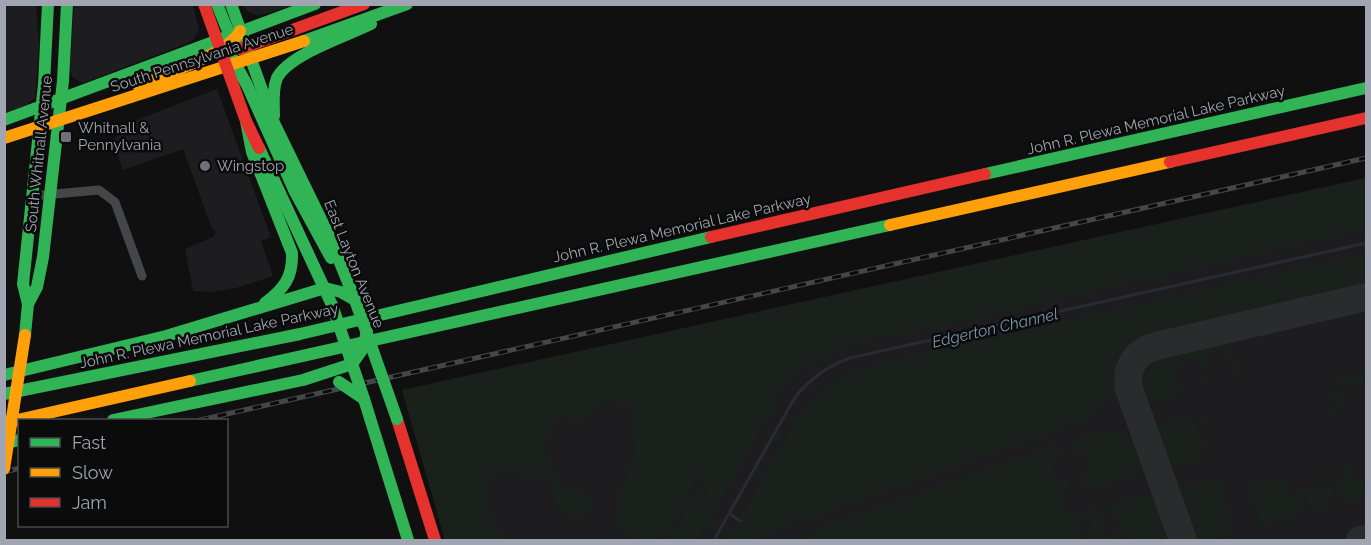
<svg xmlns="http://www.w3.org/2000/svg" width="1371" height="545" viewBox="0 0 1371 545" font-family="Raleway,sans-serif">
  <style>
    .built { fill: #1d1d1f }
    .green { fill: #1a201b }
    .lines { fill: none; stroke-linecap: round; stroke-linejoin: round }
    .stream { stroke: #272c33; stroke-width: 3 }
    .taxiway { stroke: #2a2b2d; stroke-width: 28 }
    .street { stroke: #454649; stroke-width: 9 }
    .fast { stroke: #30b455; stroke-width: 12 }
    .slow { stroke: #ff9f0a; stroke-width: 12 }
    .jam { stroke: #e5322d; stroke-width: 12 }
    .rail-casing { stroke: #454649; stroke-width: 5 }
    .rail { stroke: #0b0b0c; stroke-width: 3; stroke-dasharray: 9; stroke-linecap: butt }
    .fast-bridge { stroke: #30b455; stroke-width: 12 }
    .slow-bridge { stroke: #ff9f0a; stroke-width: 12 }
    .poi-dot { fill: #6e7179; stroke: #0b0b0c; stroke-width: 2 }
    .labels { text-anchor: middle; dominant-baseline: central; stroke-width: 5; stroke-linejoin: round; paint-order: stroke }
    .street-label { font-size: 15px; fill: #a1a5b1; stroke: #0b0b0c }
    .poi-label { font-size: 15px; fill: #a1a5b1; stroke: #0b0b0c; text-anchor: start }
    .water-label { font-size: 16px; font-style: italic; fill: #7992ac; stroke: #0b0b0c }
  </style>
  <rect width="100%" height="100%" fill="#101011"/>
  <!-- built -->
  <g class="built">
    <polygon points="5,5 36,5 39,46 35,98 26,105 5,113"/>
    <polygon points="74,5 193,5 199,29 194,39 188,43 83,83 73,78 70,70"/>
    <polygon points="243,5 243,4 296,5 258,16 247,11"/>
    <polygon points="217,89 271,237 261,241 273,276 236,288 211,292 193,291 185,249 213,237 216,233 211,226 183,149 123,170 113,141 129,123"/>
    <polygon points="1366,178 1366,540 445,540 402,390"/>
  </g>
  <!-- green -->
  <g class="green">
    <path d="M1366 178V230L881 340 880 338C839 347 808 358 783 393L699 540H667L697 490 704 493 708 488 701 483 704 477 700 474 668 532C655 544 640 541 625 535L621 526V530H615L614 524 621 518 617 512 622 481 635 454 632 420 635 412C629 401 612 399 600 404 595 406 594 411 591 415 585 420 569 422 563 418L560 411 561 419 550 422 553 427 545 440 547 454 555 463 559 483 569 492 580 491 590 496 594 504 593 511 575 516 563 514 554 502 550 483 545 478 539 476 519 477 514 470 501 472 486 480 490 507 503 540H445L402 390Z"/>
    <polygon points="1366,253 1366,289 1155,338 1140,343 1130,351 1121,368 1113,398 1077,424 771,532 756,540 727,540 737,522 741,521 739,519 786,435 814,395 839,376 887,361"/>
    <polygon points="1225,339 1231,342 1238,374 1232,375 1226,349 1203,354 1209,382 1204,383 1198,360 1175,365 1182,397 1146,405 1140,374 1149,360"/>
    <polygon points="1366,374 1366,386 1365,382 1340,388 1346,412 1327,417 1326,413 1339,410 1335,395 1329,396 1328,392 1339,389 1337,381"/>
    <polygon points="1192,415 1195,423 1211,419 1212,424 1196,428 1200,443 1207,441 1208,445 1201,447 1204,461 1170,468 1166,465 1154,428 1159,423"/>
    <path d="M1100 431C1128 429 1137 443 1147 470L1145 474 1084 490 1078 476 1090 473 1085 450 1072 452 1070 441Z"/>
    <polygon points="1059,443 1063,454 1051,457 1057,480 1069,478 1070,493 1064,495 1068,513 1076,514 1079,525 1073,527 1074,533 1080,532 1082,539 1087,538 1086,531 1092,529 1090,523 1085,524 1082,511 1100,506 1106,520 1100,522 1103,534 1120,530 1118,517 1112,518 1110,504 1150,494 1157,499 1171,540 1129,540 1128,537 1112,540 808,540 810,531"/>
    <polygon points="1349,462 1355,481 1366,478 1366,494 1360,495 1361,502 1350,504 1349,498 1341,499 1339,490 1333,491 1335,501 1327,503 1329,510 1318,512 1316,505 1309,507 1306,498 1300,499 1302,508 1295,510 1296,518 1261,526 1256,505 1246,507 1250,504 1248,498 1252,496 1249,485 1286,478 1292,494 1313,489 1309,472 1313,471 1319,490 1343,484 1340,465"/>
    <polygon points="1219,477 1227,509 1236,509 1228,512 1233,534 1212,540 1193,540 1176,491 1179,488"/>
  </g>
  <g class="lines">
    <!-- stream -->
    <g class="stream">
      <polyline points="730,514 740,521"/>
      <path d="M714 540 794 399C809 379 827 366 850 358L1366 243"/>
    </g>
    <!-- taxiway -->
    <g class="taxiway">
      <path d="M1183 540 1129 389C1125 368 1135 352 1156 346L1366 297"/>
      <polyline points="1360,540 1366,539"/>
    </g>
    <!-- street -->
    <polyline class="street" points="32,196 99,190 115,202 142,276"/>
    <!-- fast -->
    <g class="fast">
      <polyline points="217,4 232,41"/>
      <polyline points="231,4 274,123 331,240 355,300"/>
      <polyline points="304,41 407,4"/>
      <polyline points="231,56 247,85 295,192 331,258"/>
      <path d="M274 116C274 104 272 90 277 78 289 54 347 36 371 24"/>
      <polyline points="4,120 315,4"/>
      <path d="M246 121 252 152 292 253C293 277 284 289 265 303"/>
      <polyline points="259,148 332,305"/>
      <polyline points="985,174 1366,88"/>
      <polyline points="28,304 23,284 44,84 48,4"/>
      <polyline points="25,335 28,304 37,287 43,257 63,81 67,4"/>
      <polyline points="4,375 166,336 325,288 341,292 355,300"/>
      <polyline points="190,381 890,225"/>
      <polyline points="4,394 300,334 711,237"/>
      <polyline points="364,399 408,540"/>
      <polyline points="113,420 303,380 352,364"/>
      <polyline points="4,443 20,440"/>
    </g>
    <!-- slow -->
    <g class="slow">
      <path d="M139 87C164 73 229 54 240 31"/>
      <polyline points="4,138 304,41"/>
      <polyline points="890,225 1170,162"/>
      <polyline points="4,423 190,381"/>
    </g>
    <!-- jam -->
    <g class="jam">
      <polyline points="204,4 246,121 259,148"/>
      <polyline points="240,49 364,4"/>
      <polyline points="1170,162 1366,118"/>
      <polyline points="711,237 985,174"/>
      <polyline points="397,419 435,540"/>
    </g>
    <defs>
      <g id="rail">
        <polyline points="200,420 1366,158"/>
        <polyline points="4,472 20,468"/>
      </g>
    </defs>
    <!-- rail casing -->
    <use href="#rail" class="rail-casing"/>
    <!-- rail -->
    <use href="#rail" class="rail"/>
    <!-- fast-bridge -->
    <g class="fast-bridge">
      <polyline points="355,300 397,419"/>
      <polyline points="332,305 364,399"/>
      <polyline points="352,364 362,350 367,332"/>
      <polyline points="339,382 364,399"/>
    </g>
    <!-- slow-bridge -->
    <polyline class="slow-bridge" points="4,469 25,335"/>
  </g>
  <!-- markers -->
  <g class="poi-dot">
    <rect x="60" y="131" width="12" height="12" rx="3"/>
    <circle cx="205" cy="166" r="6"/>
  </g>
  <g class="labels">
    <!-- street labels -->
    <g class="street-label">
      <text transform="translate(202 58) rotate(-18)">South Pennsylvania Avenue</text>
      <text transform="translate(1156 120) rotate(-13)">John R. Plewa Memorial Lake Parkway</text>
      <text transform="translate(39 154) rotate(-84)">South Whitnall Avenue</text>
      <text transform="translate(682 228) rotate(-13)">John R. Plewa Memorial Lake Parkway</text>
      <text transform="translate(354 264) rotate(68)">East Layton Avenue</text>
      <text transform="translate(209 336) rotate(-12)">John R. Plewa Memorial Lake Parkway</text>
    </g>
    <!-- poi labels -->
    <g class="poi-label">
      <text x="78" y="128">Whitnall &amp;<tspan x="78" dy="17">Pennylvania</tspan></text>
      <text x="217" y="166">Wingstop</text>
    </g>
    <!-- water labels -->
    <g class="water-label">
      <text transform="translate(995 328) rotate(-13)">Edgerton Channel</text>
    </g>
  </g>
  <!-- border -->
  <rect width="1371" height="545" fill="none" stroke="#a1a5b1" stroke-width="12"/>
  <!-- legend -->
  <rect x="18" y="419" width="210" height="108" fill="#0b0b0c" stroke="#47494e" stroke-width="1.5"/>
  <rect x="30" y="438" width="30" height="9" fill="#30b455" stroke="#47494e" stroke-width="1.5"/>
  <text x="72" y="449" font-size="18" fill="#a1a5b1">Fast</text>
  <rect x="30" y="468" width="30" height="9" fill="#ff9f0a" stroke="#47494e" stroke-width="1.5"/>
  <text x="72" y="479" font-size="18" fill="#a1a5b1">Slow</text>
  <rect x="30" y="498" width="30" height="9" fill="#e5322d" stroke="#47494e" stroke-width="1.5"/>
  <text x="72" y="509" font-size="18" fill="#a1a5b1">Jam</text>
</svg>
